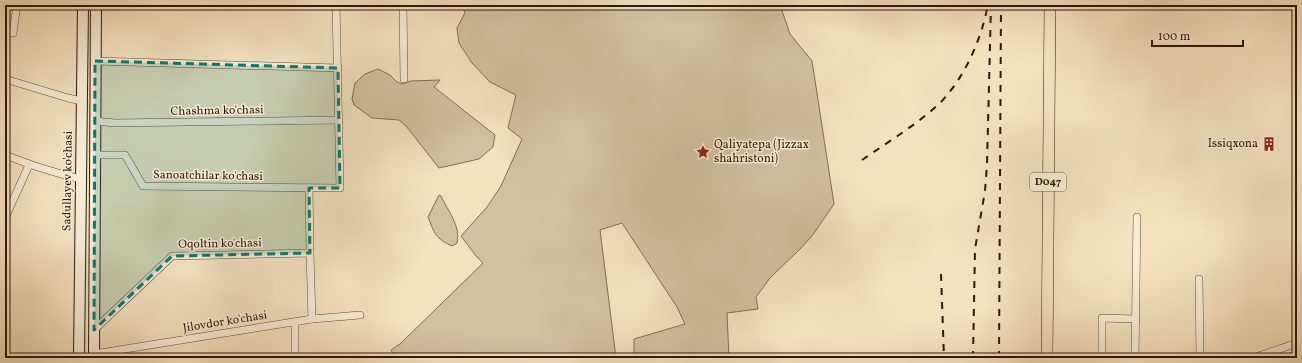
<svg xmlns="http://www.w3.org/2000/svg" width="1302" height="363" viewBox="0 0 1302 363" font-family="Vollkorn,serif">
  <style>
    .green { fill: #d2c0a0; stroke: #806c56 }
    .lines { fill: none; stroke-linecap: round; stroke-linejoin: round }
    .street-casing { stroke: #5f4a38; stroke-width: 8 }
    .secondary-casing { stroke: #2d180b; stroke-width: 12 }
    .primary-casing { stroke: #2d180b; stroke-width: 12 }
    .street { stroke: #f8ecd5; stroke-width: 7 }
    .secondary { stroke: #f8ecd5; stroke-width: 10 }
    .primary { stroke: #f4e2bf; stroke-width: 11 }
    .rail { stroke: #2d180b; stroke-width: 2; stroke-dasharray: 7 7; stroke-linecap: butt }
    .marked { fill: #0f766e; fill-opacity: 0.2; stroke: #0f766e; stroke-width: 3; stroke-dasharray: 8 5; stroke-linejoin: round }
    .labels { text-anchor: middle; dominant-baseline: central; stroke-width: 3; stroke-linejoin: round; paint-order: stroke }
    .shield { fill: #f8ecd5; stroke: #6a5848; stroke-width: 1 }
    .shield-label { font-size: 11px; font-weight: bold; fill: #2d180b }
    .street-label { font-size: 12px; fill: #2d180b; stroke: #f8ecd5 }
    .poi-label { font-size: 12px; fill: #2d180b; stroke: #f8ecd5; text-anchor: end }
  </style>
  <rect width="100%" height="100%" fill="#f4e2bf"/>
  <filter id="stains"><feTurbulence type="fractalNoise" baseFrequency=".005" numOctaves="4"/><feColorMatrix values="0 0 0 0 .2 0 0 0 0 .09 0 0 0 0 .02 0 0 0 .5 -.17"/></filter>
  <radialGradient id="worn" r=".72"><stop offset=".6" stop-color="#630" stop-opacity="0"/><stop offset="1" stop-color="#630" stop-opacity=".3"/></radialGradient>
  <!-- green -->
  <g class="green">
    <polygon points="462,5 780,5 790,34 812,61 834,204 812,236 800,249 770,278 756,297 758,309 727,313 729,358 634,358 634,339 685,324 677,307 622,223 600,230 616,358 395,358 391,350 400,344 483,263 476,256 461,236 487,207 501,186 522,139 508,128 516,95 490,82 472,63 459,43 457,28 465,13"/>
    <polygon points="378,69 390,75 397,82 403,84 410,81 440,80 434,87 495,135 493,147 479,159 439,168 406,126 399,120 372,118 354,105 352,99 355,83 365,74"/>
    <path d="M439 195 441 196C448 211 461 226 457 243L452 246C436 239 434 233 428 217Z"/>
  </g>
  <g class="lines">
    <defs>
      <g id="street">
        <polyline points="403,5 404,79"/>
        <polyline points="13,33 17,5"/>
        <polyline points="95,61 338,68"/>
        <polyline points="5,79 68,98 82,101"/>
        <polyline points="95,121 115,123 339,120"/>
        <path d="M5 155C30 165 55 173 81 179"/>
        <polyline points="95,155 125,155 143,186 340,188 336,5"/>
        <polyline points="309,188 310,253"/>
        <polyline points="5,218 29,165"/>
        <polyline points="1199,279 1200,358"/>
        <polyline points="295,322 295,358"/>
        <polyline points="94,330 172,256 310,253 312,319"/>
        <polyline points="94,354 312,319 360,315"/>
        <polyline points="1102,358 1102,318 1136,319"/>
        <polyline points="1135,358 1137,217"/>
        <polyline points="1253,358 1297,343"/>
      </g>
      <g id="secondary">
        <polyline points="79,358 83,5"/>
        <polyline points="94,358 96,5"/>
      </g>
      <polyline id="primary" points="1047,358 1050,5"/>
    </defs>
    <!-- street casing -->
    <use href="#street" class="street-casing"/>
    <!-- secondary casing -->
    <use href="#secondary" class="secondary-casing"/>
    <!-- primary casing -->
    <use href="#primary" class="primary-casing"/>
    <!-- street -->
    <use href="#street" class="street"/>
    <!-- secondary -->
    <use href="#secondary" class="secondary"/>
    <!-- primary -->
    <use href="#primary" class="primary"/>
    <!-- rail -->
    <g class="rail">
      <path d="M862 160C888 142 916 125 939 104 963 80 980 43 987 9"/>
      <polyline points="941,274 944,358"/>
      <polyline points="973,358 975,249 985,191 987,165 991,5"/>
      <polyline points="999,358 1001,5"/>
    </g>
  </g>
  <!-- marked area -->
  <path class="marked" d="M95 61 338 68 340 188H309L310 253 172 256 94 330Z"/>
  <!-- icons -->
  <defs>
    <symbol id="building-bare" viewBox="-9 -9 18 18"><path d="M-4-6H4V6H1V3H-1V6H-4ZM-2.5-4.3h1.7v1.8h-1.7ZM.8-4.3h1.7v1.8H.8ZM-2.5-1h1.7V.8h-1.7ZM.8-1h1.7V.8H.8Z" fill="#8f2418" stroke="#f8ecd5" stroke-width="2.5" paint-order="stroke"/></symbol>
    <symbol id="sight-bare" viewBox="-9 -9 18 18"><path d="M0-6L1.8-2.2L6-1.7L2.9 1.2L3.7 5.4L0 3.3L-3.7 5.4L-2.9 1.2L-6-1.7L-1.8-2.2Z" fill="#8f2418" stroke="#f8ecd5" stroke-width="2.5" paint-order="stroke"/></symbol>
  </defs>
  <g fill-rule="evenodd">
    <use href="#building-bare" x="1259" y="134" width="20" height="20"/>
    <use href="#sight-bare" x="693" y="142" width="20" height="20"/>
  </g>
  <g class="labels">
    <!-- shield labels -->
    <rect class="shield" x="1030" y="173" width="36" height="18" rx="3"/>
    <g class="shield-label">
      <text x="1048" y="182">D047</text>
    </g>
    <!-- street labels -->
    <g class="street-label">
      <text transform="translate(217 111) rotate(-1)">Chashma ko'chasi</text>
      <text transform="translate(208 176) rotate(1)">Sanoatchilar ko'chasi</text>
      <text transform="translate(68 181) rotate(-89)">Sadullayev ko'chasi</text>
      <text transform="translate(220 244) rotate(-1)">Oqoltin ko'chasi</text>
      <text transform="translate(225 322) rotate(-9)">Jilovdor ko'chasi</text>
    </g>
    <!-- poi labels -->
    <g class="poi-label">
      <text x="1258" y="144">Issiqxona</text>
      <text x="714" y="145" text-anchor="start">Qaliyatepa (Jizzax<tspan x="714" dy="14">shahristoni)</tspan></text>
    </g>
  </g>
  <!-- margin -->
  <rect width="1302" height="363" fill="none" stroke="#f4e2bf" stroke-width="20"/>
  <rect x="6" y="6" width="1290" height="351" fill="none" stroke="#2d180b" stroke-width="2"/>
  <rect x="10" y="10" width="1282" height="343" fill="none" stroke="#2d180b"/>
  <!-- scale -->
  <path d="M1152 40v6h91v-6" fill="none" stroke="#2d180b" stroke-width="2"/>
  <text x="1158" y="40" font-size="12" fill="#2d180b" stroke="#f8ecd5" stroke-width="3" paint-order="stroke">100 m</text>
  <rect width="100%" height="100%" filter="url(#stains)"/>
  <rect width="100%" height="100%" fill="url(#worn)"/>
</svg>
